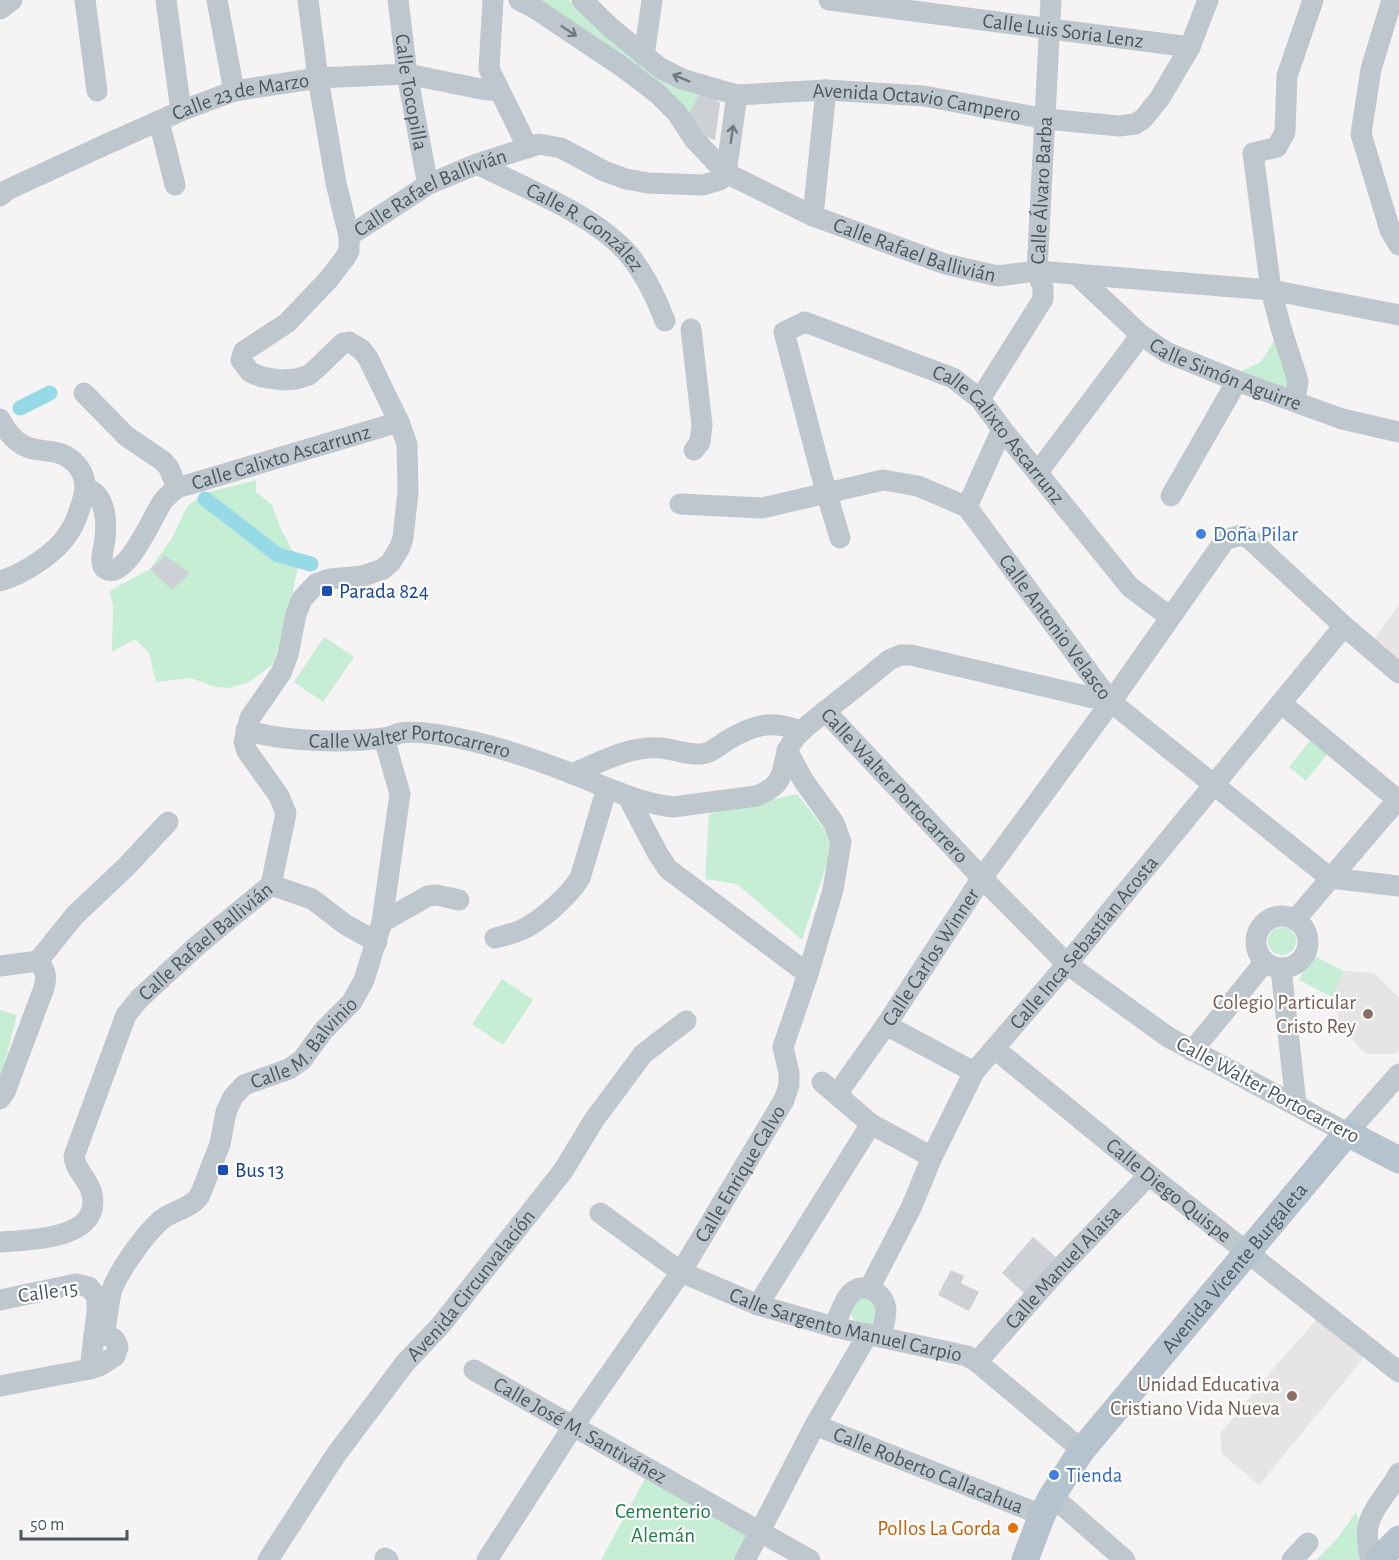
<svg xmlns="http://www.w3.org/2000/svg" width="1399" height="1560" viewBox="0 0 1399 1560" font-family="'Alegreya Sans',sans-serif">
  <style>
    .education { fill: #e6e4e4 }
    .green { fill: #c6eed4 }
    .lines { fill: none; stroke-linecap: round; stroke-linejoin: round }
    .canal { stroke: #96dae8; stroke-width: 15 }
    .building { fill: #cdd0d5 }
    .minor { stroke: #bfc7ce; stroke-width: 21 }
    .major { stroke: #b5c3cf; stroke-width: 27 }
    .minor-bridge { stroke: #bfc7ce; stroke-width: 21 }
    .oneway { stroke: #6e7980 }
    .shop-dot { fill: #3f7fe0; stroke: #fff; stroke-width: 2 }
    .transit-dot { fill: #1a4fb4; stroke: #fff; stroke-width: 2 }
    .education-dot { fill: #8d6e63; stroke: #fff; stroke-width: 2 }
    .food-dot { fill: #e8710a; stroke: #fff; stroke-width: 2 }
    .labels { text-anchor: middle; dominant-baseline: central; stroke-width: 4.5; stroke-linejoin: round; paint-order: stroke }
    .street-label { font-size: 21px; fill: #4b575f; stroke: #fff }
    .shop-label { font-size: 21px; fill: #366cbe; stroke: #fff; text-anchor: start }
    .transit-label { font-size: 21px; fill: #164399; stroke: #fff; text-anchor: start }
    .education-label { font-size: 21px; fill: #785e54; stroke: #fff; text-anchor: end }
    .park-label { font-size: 21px; fill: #1e7f4b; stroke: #fff }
    .food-label { font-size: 21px; fill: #c56008; stroke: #fff; text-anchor: end }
  </style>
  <rect width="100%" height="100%" fill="#f5f3f3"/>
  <!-- education -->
  <g class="education">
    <polygon points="1399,604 1399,659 1375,638"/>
    <polygon points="1344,971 1374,973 1399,998 1399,1050 1396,1054 1366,1054 1342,1030 1332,997"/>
    <polygon points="1321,1315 1367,1354 1259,1485 1222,1454 1220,1434 1283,1357"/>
  </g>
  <!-- green -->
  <g class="green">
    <polygon points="541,0 568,0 646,69 669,85 702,89 688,115 635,68"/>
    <polygon points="1277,336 1289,390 1235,374 1261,362"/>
    <polygon points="256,480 256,492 272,505 282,531 299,562 283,638 272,665 249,682 229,688 215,687 191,678 156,682 149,653 135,639 112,652 113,605 109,591 150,569 172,538 187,507 202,494"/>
    <polygon points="324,637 354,657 323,702 294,682"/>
    <polygon points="1312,738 1329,752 1306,781 1289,767"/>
    <polygon points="797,794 834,841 802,940 737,884 705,879 709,814"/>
    <circle cx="1282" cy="941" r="14"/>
    <polygon points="1312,955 1344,971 1332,997 1299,980"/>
    <polygon points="502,979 533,1000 503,1045 472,1024"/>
    <polygon points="0,1010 17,1015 0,1082"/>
    <path d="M860 1297 876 1301V1322C865 1330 853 1324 850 1312Z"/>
    <polygon points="648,1473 754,1531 739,1560 601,1560"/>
    <path d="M1356 1512C1362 1529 1363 1542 1358 1560H1316L1337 1539Z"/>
  </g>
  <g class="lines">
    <!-- canal -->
    <g class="canal">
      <polyline points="20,408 50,393"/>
      <polyline points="205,499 278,555 311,564"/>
    </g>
  </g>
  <!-- building -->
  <g class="building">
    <polygon points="702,89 720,103 715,140 700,135 688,115"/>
    <polygon points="165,556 190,573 172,590 150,569"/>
    <polygon points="1033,1237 1056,1257 1024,1293 1002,1273"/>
    <polygon points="951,1270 964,1276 961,1283 979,1292 969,1311 938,1295"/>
  </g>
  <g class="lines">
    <!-- minor -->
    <g class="minor">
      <polyline points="85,0 97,91"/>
      <polyline points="166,0 181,111"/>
      <polyline points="217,0 234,91"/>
      <path id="s1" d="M398 0 407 74 426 175 429 184"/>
      <polyline points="493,0 489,69 528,148"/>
      <path id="s2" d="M519 0 536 9 621 66 658 94 677 113 694 139 726 173 813 216 945 264 998 276 1037 271 1271 290 1399 315"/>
      <path id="s3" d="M582 0 610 27 660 68 682 79 737 95 826 90 924 96 1046 119 1119 126 1135 124 1143 119 1160 98 1190 47 1208 0"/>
      <path id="s4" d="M829 0 1190 47"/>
      <polyline points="1392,0 1371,69 1361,134 1390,230 1399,245"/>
      <polyline points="0,9 12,0"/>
      <polyline points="644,56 652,0"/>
      <polyline points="159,121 175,185"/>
      <path id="s5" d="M477 164C524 188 596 215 630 256 646 276 656 297 665 321"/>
      <polyline points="726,173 737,95"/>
      <path id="s6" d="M0 196 7 190 107 144 181 111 234 91 318 78 407 74 486 90H498"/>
      <polyline points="813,216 826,90"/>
      <path id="s7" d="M349 236 429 184 477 164 539 144 561 148 604 171 626 179 648 183 703 185 720 180 726 173"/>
      <path id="s8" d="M1076 274 1141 335 1166 352 1237 381 1342 419 1399 432"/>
      <polyline points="691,329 702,425 700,442 694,450"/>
      <polyline points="84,393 126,436 163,461 169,468 177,488"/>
      <path id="s9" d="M980 399 1043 299V288L1037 271 1051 0"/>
      <polyline points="1295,401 1298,381 1281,328 1271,290 1253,153 1277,147 1285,132 1287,76 1313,0"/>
      <path d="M0 419C25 467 52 439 75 463 86 474 87 488 82 502 79 512 76 522 70 531 57 553 24 574 0 581"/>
      <polyline points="1038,472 1141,335"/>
      <path id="s10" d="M821 473 784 332 805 322 953 378 980 399 1002 429 1130 587 1170 617"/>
      <path id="s11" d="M86 488C106 495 107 521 105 539 104 550 99 559 104 568 126 583 153 515 163 501 167 496 172 492 177 488L399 422"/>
      <polyline points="1171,496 1237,381"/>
      <path id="s12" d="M680 504 762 508 883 480 918 486 967 507 1111 702 1330 878 1399 886"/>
      <polyline points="967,507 1002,429"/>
      <polyline points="831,508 840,538"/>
      <polyline points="1281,703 1398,800"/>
      <path id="s13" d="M825 711 982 878 1067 964 1168 1037 1347 1133 1399 1074"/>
      <path id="s14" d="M246 730C283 742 344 743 383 738 389 738 394 735 400 733 413 731 429 733 441 735 486 742 532 758 573 774 606 787 638 803 673 807L756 796C794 782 776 762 795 738 804 727 816 719 827 710 848 693 869 677 889 660L901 655H911L1111 702"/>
      <path d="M572 774C601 762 628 746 660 748 675 749 692 757 706 753 713 751 720 745 726 741 753 725 771 719 800 731"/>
      <polyline points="628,797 658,854 668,869 808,974"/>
      <polyline points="271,885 312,899 346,925 377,942"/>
      <circle cx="1282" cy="942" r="26"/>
      <polyline points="1295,920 1399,798"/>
      <polyline points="382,922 428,896 437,895 459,900"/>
      <path d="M495 938C503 936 511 934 519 931 539 923 569 896 580 878L607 788"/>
      <polyline points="0,966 38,961 75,915 126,867 168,822"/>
      <polyline points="1281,969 1296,1104"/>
      <polyline points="886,1025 974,1072"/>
      <path id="s15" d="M995 1049 1149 1175 1399 1372"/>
      <polyline points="1192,1051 1265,962"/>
      <polyline points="822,1082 871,1124 932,1157"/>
      <path id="s16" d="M837 1094 886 1025 982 878 1111 702 1225 540 1241 535 1250 539 1344 626 1399 673"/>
      <path d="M0 1099 5 1092 44 988C47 977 46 970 38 961"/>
      <path id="s17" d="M600 1213 681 1272 758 1305 834 1327 967 1356 977 1362 1082 1450"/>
      <path id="s18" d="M0 1242C28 1240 102 1240 92 1194 89 1179 75 1171 74 1156L126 1015 139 999 199 944 271 885 286 813 279 796 247 751 244 742 250 718 281 673 288 655 296 614 302 599 316 584 330 579 363 576 383 569 391 562 400 547 403 538 408 492 407 444 399 422 368 358 361 349 349 342 343 343 318 367 309 375 296 379 281 380 262 377 250 372 241 360 244 351 287 323 328 280 345 258 349 251V236L336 183 318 78 308 0"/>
      <path id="s19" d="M869 1289 911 1208 932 1157 974 1072 1067 964 1344 626"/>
      <polyline points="0,1300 76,1284 89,1287 97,1297 97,1312 90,1369"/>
      <polyline points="758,1305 871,1124"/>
      <path d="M834 1327C839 1316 843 1301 851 1293 864 1281 884 1292 886 1309 886 1318 883 1328 881 1336"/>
      <path id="s20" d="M104 1335C107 1321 108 1307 111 1293 116 1274 145 1234 161 1220 173 1210 191 1209 200 1195L220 1144 226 1112 233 1097 244 1085 289 1069 302 1060 324 1030 352 1002 364 980 382 922 400 794 384 738"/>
      <path id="s21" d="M977 1362 1058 1270 1149 1175"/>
      <path id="s22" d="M474 1370 810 1560"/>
      <path d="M0 1386 90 1369 99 1366 115 1356 118 1347C115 1334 105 1335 94 1335"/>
      <path id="s23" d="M815 1425 1042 1515"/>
      <polyline points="1052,1496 1125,1560"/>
      <polyline points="385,1558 388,1560"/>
      <path id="s24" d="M268 1560 335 1456 405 1363 440 1326 563 1171 594 1120 643 1054 686 1021"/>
      <path id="s25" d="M487 1560 574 1425 681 1272 784 1100 789 1085V1073L783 1047 808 974 833 890 841 842 834 823 803 780 787 750"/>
      <polyline points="745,1560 815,1425 868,1334"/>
      <polyline points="1292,1560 1308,1543"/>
      <path d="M1370 1560C1369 1549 1366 1538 1368 1527 1372 1507 1390 1491 1399 1473"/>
    </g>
    <!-- major -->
    <g class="major">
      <path id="s26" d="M1025 1560 1042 1515 1052 1496 1082 1450 1347 1133 1399 1160"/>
      <polyline points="1378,1560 1399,1539"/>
    </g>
    <!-- minor-bridge -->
    <polyline class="minor-bridge" points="821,473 831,508"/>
  </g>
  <!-- one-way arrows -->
  <defs><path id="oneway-shaft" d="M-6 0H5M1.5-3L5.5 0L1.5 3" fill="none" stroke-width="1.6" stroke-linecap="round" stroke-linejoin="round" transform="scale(1.5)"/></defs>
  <g class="oneway">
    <use href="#oneway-shaft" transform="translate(569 31) rotate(34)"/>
    <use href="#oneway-shaft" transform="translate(681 78) rotate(-158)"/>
    <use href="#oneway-shaft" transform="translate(732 134) rotate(-82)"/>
  </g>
  <!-- markers -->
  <g class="shop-dot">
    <circle cx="1201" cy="534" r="6"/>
    <circle cx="1054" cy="1475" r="6"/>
  </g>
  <g class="transit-dot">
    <rect x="321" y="585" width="12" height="12" rx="3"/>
    <rect x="217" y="1164" width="12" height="12" rx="3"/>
  </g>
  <g class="education-dot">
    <circle cx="1368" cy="1014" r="6"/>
    <circle cx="1292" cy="1396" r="6"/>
  </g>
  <circle class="food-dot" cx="1013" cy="1528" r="6"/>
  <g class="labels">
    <!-- street labels -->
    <g class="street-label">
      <text stroke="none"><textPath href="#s4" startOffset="236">Calle Luis Soria Lenz</textPath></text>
      <text stroke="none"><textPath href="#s1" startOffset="93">Calle Tocopilla</textPath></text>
      <text stroke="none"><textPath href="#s6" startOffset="262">Calle 23 de Marzo</textPath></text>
      <text stroke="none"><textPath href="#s3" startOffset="366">Avenida Octavio Campero</textPath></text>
      <text stroke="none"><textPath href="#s9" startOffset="228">Calle Álvaro Barba</textPath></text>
      <text stroke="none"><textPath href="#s7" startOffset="93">Calle Rafael Ballivián</textPath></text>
      <text stroke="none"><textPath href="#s5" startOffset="126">Calle R. González</textPath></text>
      <text stroke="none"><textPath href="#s2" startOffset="477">Calle Rafael Ballivián</textPath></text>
      <text stroke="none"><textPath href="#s8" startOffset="183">Calle Simón Aguirre</textPath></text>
      <text stroke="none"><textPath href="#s10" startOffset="399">Calle Calixto Ascarrunz</textPath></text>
      <text stroke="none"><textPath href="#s11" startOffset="312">Calle Calixto Ascarrunz</textPath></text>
      <text stroke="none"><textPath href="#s12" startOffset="444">Calle Antonio Velasco</textPath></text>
      <text stroke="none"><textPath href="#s14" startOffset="166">Calle Walter Portocarrero</textPath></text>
      <text stroke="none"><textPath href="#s13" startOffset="102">Calle Walter Portocarrero</textPath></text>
      <text stroke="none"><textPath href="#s18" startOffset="420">Calle Rafael Ballivián</textPath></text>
      <text stroke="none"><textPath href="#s19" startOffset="411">Calle Inca Sebastían Acosta</textPath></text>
      <text stroke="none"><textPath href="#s16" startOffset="166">Calle Carlos Winner</textPath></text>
      <text stroke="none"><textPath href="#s20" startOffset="374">Calle M. Balvinio</textPath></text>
      <text transform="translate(1268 1090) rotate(28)">Calle Walter Portocarrero</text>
      <text stroke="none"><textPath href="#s25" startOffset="462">Calle Enrique Calvo</textPath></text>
      <text stroke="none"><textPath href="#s15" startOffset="224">Calle Diego Quispe</textPath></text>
      <text stroke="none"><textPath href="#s21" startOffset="128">Calle Manuel Alaisa</textPath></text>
      <text stroke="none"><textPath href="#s26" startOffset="362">Avenida Vicente Burgaleta</textPath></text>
      <text stroke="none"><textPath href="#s24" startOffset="342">Avenida Circunvalación</textPath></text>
      <text transform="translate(48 1292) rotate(-8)">Calle 15</text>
      <text stroke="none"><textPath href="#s17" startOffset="274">Calle Sargento Manuel Carpio</textPath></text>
      <text stroke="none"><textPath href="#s22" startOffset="122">Calle José M. Santiváñez</textPath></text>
      <text stroke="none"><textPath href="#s23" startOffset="122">Calle Roberto Callacahua</textPath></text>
    </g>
    <!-- shop labels -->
    <g class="shop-label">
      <text x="1213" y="534">Doña Pilar</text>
      <text x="1066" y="1475">Tienda</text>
    </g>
    <!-- transit labels -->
    <g class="transit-label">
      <text x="339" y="591">Parada 824</text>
      <text x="235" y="1170">Bus 13</text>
    </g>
    <!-- education labels -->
    <g class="education-label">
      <text x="1356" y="1002">Colegio Particular<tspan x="1356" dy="24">Cristo Rey</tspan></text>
      <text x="1280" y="1384">Unidad Educativa<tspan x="1280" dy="24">Cristiano Vida Nueva</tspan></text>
    </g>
    <!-- park labels -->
    <g class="park-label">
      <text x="663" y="1511">Cementerio<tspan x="663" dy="24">Alemán</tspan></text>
    </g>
    <!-- food labels -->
    <g class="food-label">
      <text x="1001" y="1528">Pollos La Gorda</text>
    </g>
  </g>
  <!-- scale -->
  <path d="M21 1530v9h106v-9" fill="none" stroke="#4b575f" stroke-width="3"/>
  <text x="30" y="1530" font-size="18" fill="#4b575f" stroke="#ffffff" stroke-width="4.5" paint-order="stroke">50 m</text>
</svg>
